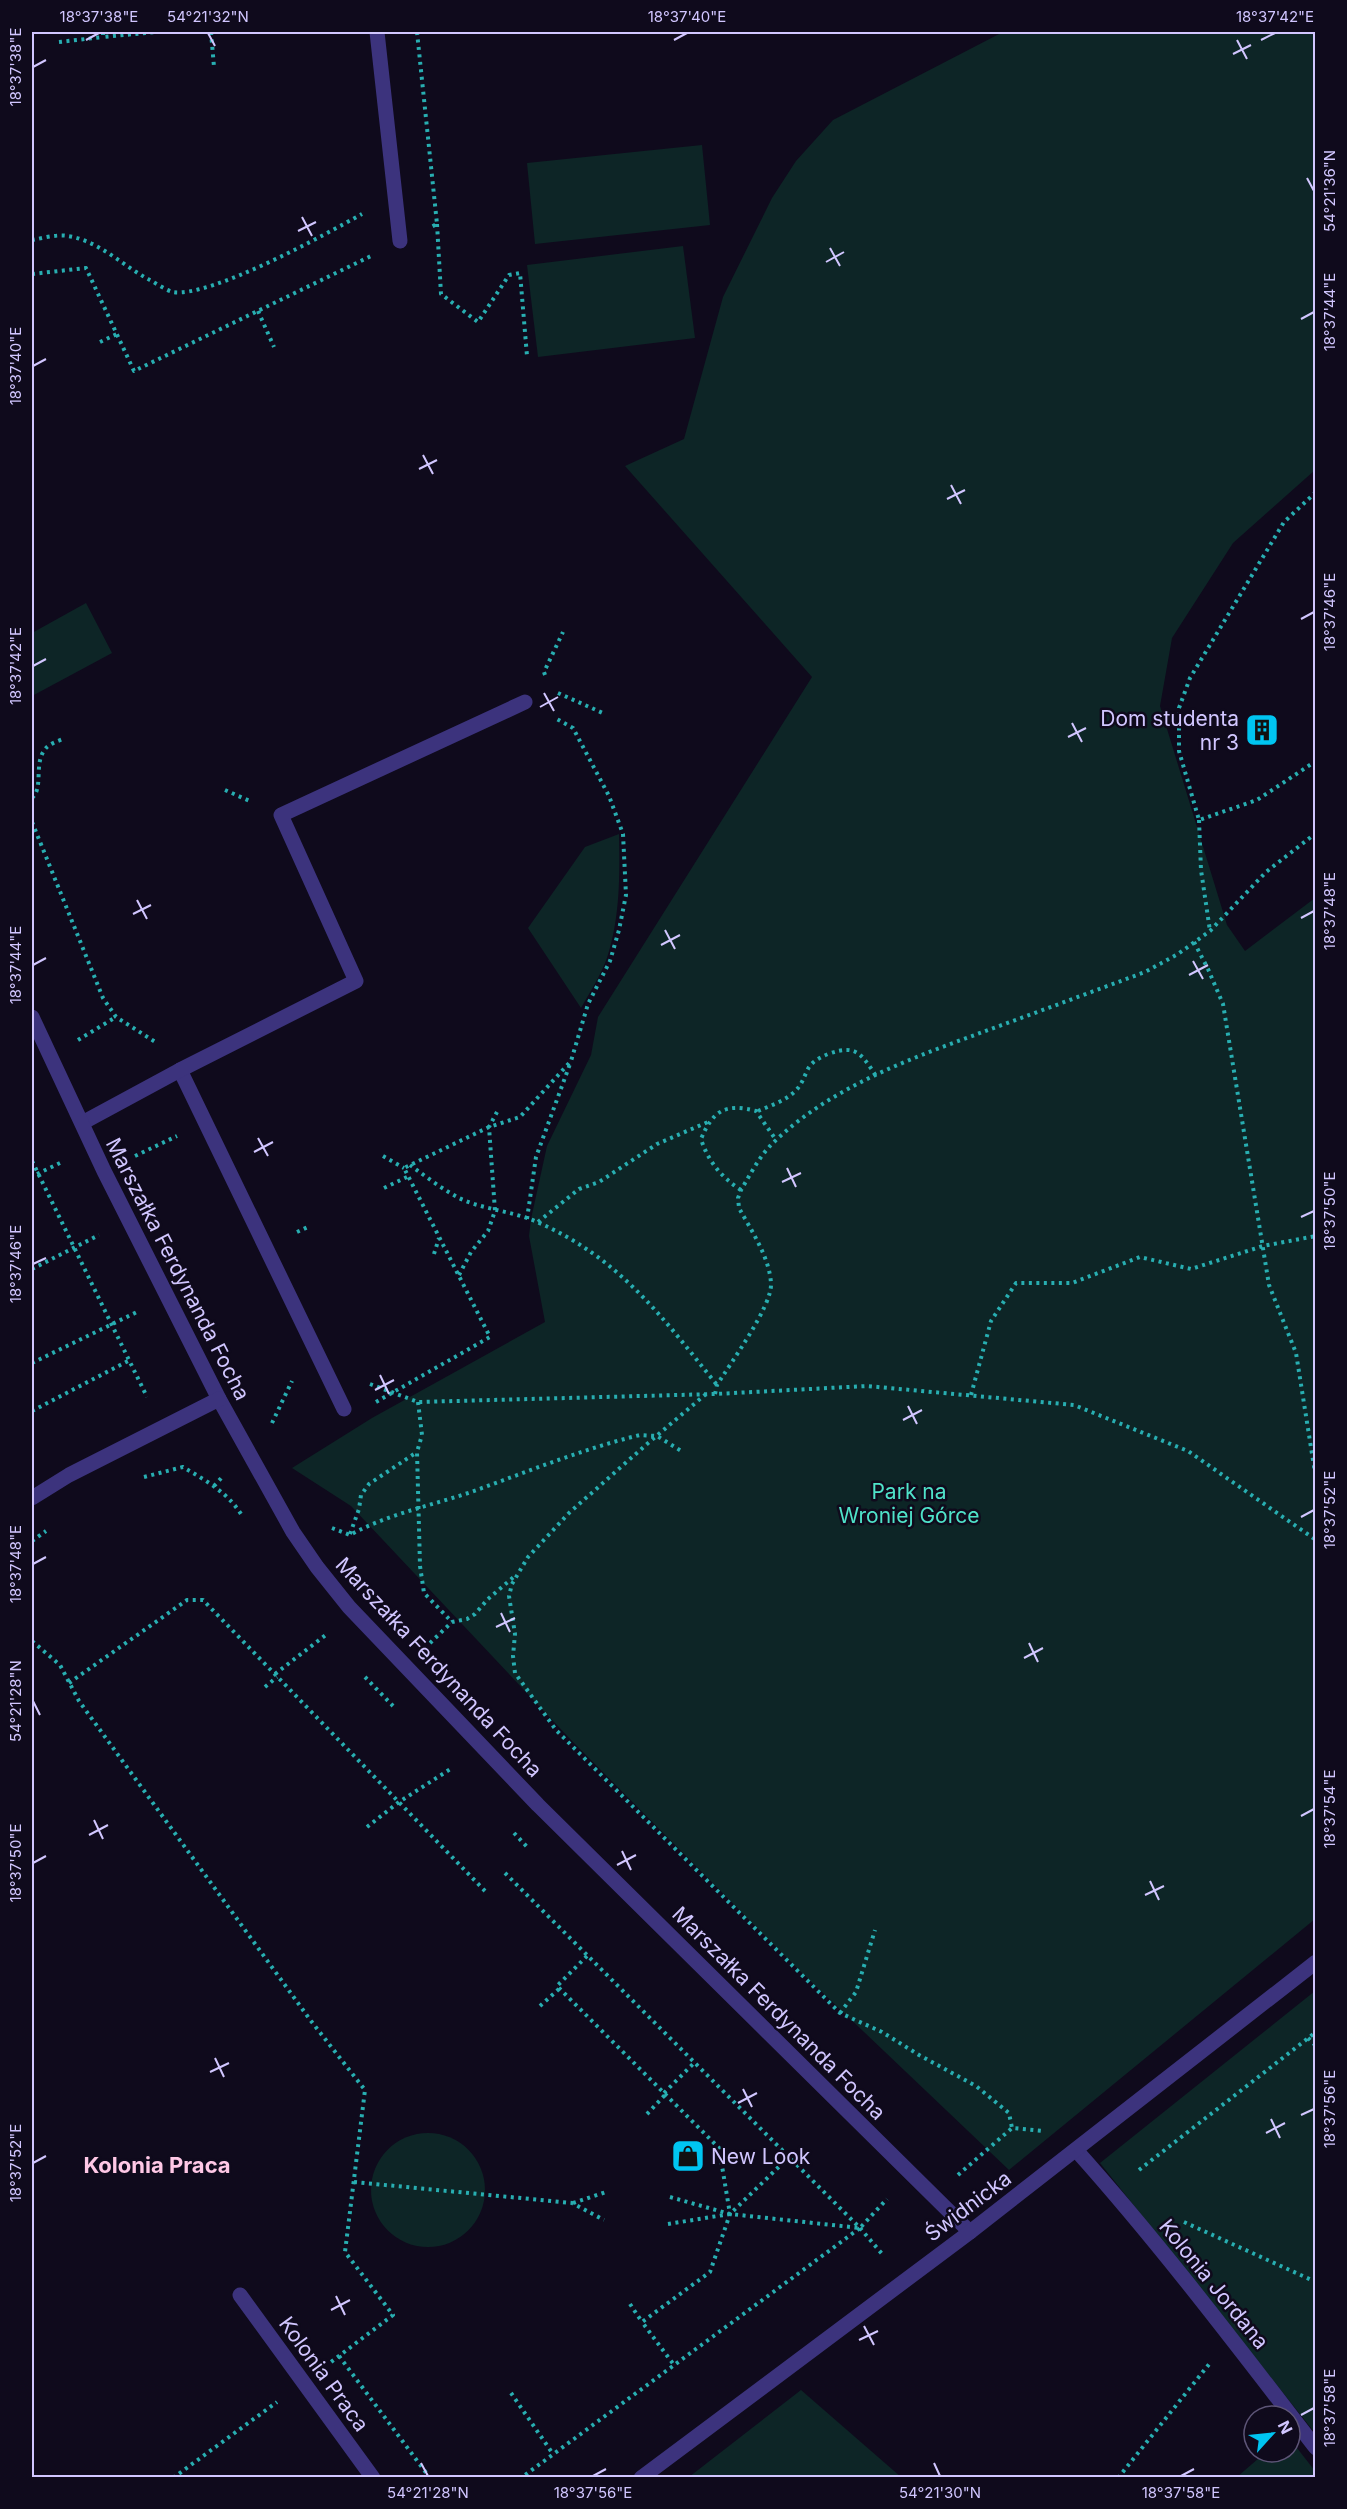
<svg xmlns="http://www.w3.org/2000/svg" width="1347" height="2509" viewBox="0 0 1347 2509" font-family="Inter,sans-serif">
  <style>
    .green { fill: #0d2526 }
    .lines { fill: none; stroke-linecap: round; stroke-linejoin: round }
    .path { stroke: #28aeb1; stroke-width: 4; stroke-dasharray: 3 4.5; stroke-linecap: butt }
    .lane { stroke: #3c337d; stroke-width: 15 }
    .street { stroke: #3c337d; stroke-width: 15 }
    .ticks { fill: none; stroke: #d1c6ff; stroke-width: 2 }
    .labels { text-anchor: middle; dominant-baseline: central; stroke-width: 5; stroke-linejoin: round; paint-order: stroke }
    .poi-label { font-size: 21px; fill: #d1c6ff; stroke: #0f0a1c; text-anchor: end }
    .street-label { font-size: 21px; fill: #d1c6ff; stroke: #0f0a1c }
    .park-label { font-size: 21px; fill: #4fe2c9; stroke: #0f0a1c }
    .neighbourhood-label { font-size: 22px; font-weight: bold; fill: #ffc8e6; stroke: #0f0a1c }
    .neatline { fill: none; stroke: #d1c6ff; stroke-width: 2 }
    .ticks-label { font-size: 15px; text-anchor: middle; fill: #d1c6ff }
  </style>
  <rect width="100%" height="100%" fill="#0f0a1c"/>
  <!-- green -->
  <g class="green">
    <polygon points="1003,32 1316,32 1315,470 1233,543 1172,638 1160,706 1227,925 1245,951 1315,898 1315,1919 1009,2170 801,1972 572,1741 351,1506 292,1468 372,1418 545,1322 529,1236 531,1219 547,1146 591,1055 598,1017 812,677 625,466 684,439 723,297 772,198 796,161 833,120"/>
    <polygon points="702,145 710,225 535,244 527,163"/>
    <polygon points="683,246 695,338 538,357 527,265"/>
    <polygon points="86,603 112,653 32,696 32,633"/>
    <path d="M619 834C620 876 620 918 607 958 601 975 590 992 581 1008L528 928 585 847Z"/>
    <polygon points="1315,1991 1315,2433 1100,2163"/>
    <circle cx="428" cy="2190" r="57"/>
    <polygon points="801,2390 901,2477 689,2477"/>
    <polygon points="1290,2439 1315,2471 1315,2477 1237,2477 1266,2452 1290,2452"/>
  </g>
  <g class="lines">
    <!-- path -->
    <g class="path">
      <polyline points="103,32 103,37 156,32"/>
      <polyline points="211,32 214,67"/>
      <polyline points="417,32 437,224 431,227"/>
      <polyline points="59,42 103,37"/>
      <polyline points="437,224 441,294 478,322 509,275 520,273 527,356"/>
      <path d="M32 240C43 238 57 234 68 236 99 241 122 265 148 279 156 283 165 290 173 292 210 298 326 234 362 214"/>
      <polyline points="32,274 86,268 134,371 371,256"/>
      <polyline points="258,311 274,347"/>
      <polyline points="100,342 117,334"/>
      <polyline points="1316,492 1284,522 1190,678 1179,708 1179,751 1199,820 1257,800 1316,761"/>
      <polyline points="545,675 544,672 563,632"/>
      <polyline points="558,693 605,714"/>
      <polyline points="225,790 252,802"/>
      <path d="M32 798C44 788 33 762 46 748 49 744 58 741 63 739"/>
      <polyline points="1199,820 1201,870 1210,931"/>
      <polyline points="32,822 103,998 116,1017 157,1043"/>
      <polyline points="1194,942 1208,969 1223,1004 1269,1285 1296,1353 1316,1479"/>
      <polyline points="78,1040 116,1017"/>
      <path d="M758 1111C772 1105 788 1100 798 1088 803 1082 805 1074 809 1067 813 1061 821 1057 828 1054 856 1044 861 1053 876 1076"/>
      <polyline points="135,1156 177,1136"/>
      <polyline points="383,1156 404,1168"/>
      <polyline points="32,1161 147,1397"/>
      <path d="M410 1165C425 1176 442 1189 459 1198 484 1210 513 1211 537 1222 620 1258 663 1318 717 1385"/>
      <polyline points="37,1174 64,1161"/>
      <polyline points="384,1188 409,1176"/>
      <path d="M741 1190C721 1177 708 1161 701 1139 713 1110 726 1103 756 1111L776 1140"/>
      <polyline points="527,1219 536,1157 570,1064"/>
      <polyline points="538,1222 579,1189 599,1182 657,1144 708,1122"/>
      <polyline points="297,1232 310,1226"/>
      <polyline points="434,1254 439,1238"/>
      <polyline points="32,1269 99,1235"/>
      <polyline points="459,1275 471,1252 488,1231 495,1211 489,1127 497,1112"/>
      <polyline points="32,1363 139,1311"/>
      <polyline points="370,1384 418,1402 715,1394 867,1386 1074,1405 1188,1451 1316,1540"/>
      <polyline points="706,1394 647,1444 569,1513 528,1557 512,1584 509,1596 515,1634 513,1656 515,1673 556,1730 840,2013 882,2032 919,2055 976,2086 1009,2113 1012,2128"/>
      <path d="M715 1394 717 1385C730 1364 772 1306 771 1284 770 1258 751 1230 739 1208L738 1198 741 1190C750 1175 759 1157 771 1145 830 1086 915 1057 991 1029 1043 1010 1094 991 1145 972L1178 954 1210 931 1266 872 1316 833"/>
      <polyline points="971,1395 991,1321 1016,1283 1072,1283 1140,1257 1191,1269 1263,1246 1316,1236"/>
      <polyline points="376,1402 490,1337 404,1168 489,1127 520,1117 571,1061 588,1004 610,961 619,930 626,895 623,834 609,796 573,728 555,718"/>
      <polyline points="418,1402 422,1435 417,1452 420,1566 424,1593 452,1622"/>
      <polyline points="32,1411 128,1361"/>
      <polyline points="272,1423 292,1381"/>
      <path d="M144 1477 183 1467C205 1480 227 1492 241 1514"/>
      <polyline points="214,1486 224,1475"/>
      <path d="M332 1528 350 1535C388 1514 430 1506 471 1492 527 1472 582 1449 640 1435L657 1436 683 1452"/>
      <polyline points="350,1534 359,1509 361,1495 369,1484 417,1452"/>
      <polyline points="32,1541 46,1531"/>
      <polyline points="32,1641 60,1665 79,1701 311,2021 365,2090 345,2252 393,2315 331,2362"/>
      <polyline points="430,1643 452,1622 467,1619 475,1614 488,1599 516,1575"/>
      <polyline points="275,1674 327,1634"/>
      <polyline points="365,1677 393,1706"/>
      <polyline points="69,1683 187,1600 203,1600 485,1891"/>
      <polyline points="265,1687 277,1677"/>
      <polyline points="367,1827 399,1802 452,1768"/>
      <polyline points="514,1833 529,1849"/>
      <polyline points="505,1873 860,2228 521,2478"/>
      <polyline points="587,1956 557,1986 719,2148 730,2214 710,2272 642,2322 674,2365"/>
      <polyline points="540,2006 559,1989"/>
      <polyline points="840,2013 856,1992 875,1930"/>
      <polyline points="1308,2038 1316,2046"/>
      <polyline points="664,2093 694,2063"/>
      <polyline points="647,2114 665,2095"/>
      <polyline points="1139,2170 1316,2032"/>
      <polyline points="958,2175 1012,2128 1044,2131"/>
      <polyline points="354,2182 572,2203 604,2220"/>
      <polyline points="670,2197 730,2214 860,2228 887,2199"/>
      <polyline points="573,2203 606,2192"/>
      <polyline points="1184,2222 1316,2282"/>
      <polyline points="668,2224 730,2214 789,2157"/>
      <polyline points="860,2228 883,2255"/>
      <polyline points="630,2304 642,2322"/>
      <polyline points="339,2356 430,2478"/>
      <polyline points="511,2393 553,2454"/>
      <polyline points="173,2478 277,2402"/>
      <polyline points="1118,2478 1210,2363"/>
    </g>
    <!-- lane -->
    <g class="lane">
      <polyline points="180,1070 344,1409"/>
      <polyline points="82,1123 180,1070 356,981 281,815 525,702"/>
    </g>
    <!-- street -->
    <g class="street">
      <polyline points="377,32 400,241"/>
      <polyline points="32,1017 104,1171 219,1399 293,1532 317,1567 349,1607 538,1805 970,2232"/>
      <polyline points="32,1498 69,1475 219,1399"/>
      <path d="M1076 2150C1161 2245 1238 2347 1316 2448"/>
      <polyline points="240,2295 373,2478"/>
      <polyline points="641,2478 970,2232 1316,1962"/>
    </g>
  </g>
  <!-- ticks -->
  <path class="ticks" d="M208 33 215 46M86 40 99 33M674 40 687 33M1237 40 1247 59M1261 40 1275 33M1233 54 1251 45M33 67 46 60M1307 178 1314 191M302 217 312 236M298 231 316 222M830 248 840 266M826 262 844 252M1301 319 1314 312M33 366 46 359M423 455 433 474M419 469 437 460M951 485 961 504M947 499 965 490M1301 619 1314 612M33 666 46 659M544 693 554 711M540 707 558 697M1072 723 1082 742M1068 737 1086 728M137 900 147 919M133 914 151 905M1301 918 1314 911M665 930 675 949M661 945 680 935M1193 961 1203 979M33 965 46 958M1189 975 1208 965M258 1138 268 1156M254 1152 273 1142M787 1168 796 1187M782 1182 801 1173M1301 1217 1314 1211M33 1264 46 1258M380 1375 389 1394M375 1390 394 1380M908 1406 917 1424M903 1420 922 1410M1301 1517 1314 1510M33 1564 46 1557M501 1613 510 1632M496 1627 515 1618M1029 1643 1038 1662M1024 1658 1043 1648M33 1701 40 1715M1301 1816 1314 1809M94 1820 103 1839M89 1835 108 1825M622 1851 631 1870M33 1863 46 1856M617 1865 636 1855M1150 1881 1159 1900M1145 1895 1164 1886M215 2058 224 2077M210 2072 229 2063M743 2089 752 2107M738 2103 757 2093M1301 2115 1314 2109M1271 2119 1280 2138M1266 2133 1285 2123M33 2163 46 2156M336 2296 345 2315M331 2310 350 2300M864 2326 874 2345M859 2340 878 2331M1301 2415 1314 2408M421 2463 428 2476M934 2463 940 2476M593 2476 606 2469M1181 2476 1194 2469"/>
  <!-- icons -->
  <defs>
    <symbol id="building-square" viewBox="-11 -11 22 22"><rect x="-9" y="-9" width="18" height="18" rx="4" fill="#00c5f1" stroke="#0f0a1c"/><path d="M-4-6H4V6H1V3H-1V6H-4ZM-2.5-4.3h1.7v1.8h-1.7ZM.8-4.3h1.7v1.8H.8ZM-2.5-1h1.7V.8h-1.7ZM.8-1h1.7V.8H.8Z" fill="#111"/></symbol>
    <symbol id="shop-square" viewBox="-11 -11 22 22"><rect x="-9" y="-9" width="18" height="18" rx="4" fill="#00c5f1" stroke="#0f0a1c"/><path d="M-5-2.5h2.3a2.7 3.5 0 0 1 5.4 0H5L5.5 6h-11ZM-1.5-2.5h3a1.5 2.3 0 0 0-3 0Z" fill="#111"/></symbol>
  </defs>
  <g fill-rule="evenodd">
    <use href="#building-square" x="1243" y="711" width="38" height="38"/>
    <use href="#shop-square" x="669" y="2137" width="38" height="38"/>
  </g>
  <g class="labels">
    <!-- poi labels -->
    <g class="poi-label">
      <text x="1239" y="718">Dom studenta<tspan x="1239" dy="24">nr 3</tspan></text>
      <text x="711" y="2156" text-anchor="start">New Look</text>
    </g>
    <!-- street labels -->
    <g class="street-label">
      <text transform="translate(178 1269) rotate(63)">Marszałka Ferdynanda Focha</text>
      <text transform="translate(439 1667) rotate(47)">Marszałka Ferdynanda Focha</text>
      <text transform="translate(779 2013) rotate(45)">Marszałka Ferdynanda Focha</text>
      <text transform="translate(968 2206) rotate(-37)">Świdnicka</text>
      <text transform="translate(1214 2284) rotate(51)">Kolonia Jordana</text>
      <text transform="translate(324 2374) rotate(54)">Kolonia Praca</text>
    </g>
    <!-- park labels -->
    <g class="park-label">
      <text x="909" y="1491">Park na<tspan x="909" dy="24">Wroniej Górce</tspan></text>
    </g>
    <!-- neighbourhood labels -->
    <g class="neighbourhood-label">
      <text x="157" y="2165">Kolonia Praca</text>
    </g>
  </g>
  <!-- border -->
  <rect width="1347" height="2509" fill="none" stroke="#0f0a1c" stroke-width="66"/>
  <!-- north arrow -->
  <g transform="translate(1272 2434) rotate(63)"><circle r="28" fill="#0f0a1c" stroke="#5d5577" stroke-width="1.5"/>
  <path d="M0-4.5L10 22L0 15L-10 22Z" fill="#00c5f1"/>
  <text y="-9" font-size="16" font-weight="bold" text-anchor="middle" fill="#d1c6ff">N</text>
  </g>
  <rect x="33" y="33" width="1281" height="2443" class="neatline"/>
  <g class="ticks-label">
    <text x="99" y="22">18°37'38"E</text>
    <text x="208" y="22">54°21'32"N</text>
    <text x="687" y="22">18°37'40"E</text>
    <text x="1275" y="22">18°37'42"E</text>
    <text transform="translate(16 67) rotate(-90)" y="5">18°37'38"E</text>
    <text transform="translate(1330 191) rotate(-90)" y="5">54°21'36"N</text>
    <text transform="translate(1330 312) rotate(-90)" y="5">18°37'44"E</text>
    <text transform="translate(16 366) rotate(-90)" y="5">18°37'40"E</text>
    <text transform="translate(1330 612) rotate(-90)" y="5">18°37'46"E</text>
    <text transform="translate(16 666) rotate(-90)" y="5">18°37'42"E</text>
    <text transform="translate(1330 911) rotate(-90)" y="5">18°37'48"E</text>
    <text transform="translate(16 965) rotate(-90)" y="5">18°37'44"E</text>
    <text transform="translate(1330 1211) rotate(-90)" y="5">18°37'50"E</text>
    <text transform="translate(16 1264) rotate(-90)" y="5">18°37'46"E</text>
    <text transform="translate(1330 1510) rotate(-90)" y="5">18°37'52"E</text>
    <text transform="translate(16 1564) rotate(-90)" y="5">18°37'48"E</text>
    <text transform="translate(16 1701) rotate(-90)" y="5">54°21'28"N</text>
    <text transform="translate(1330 1809) rotate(-90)" y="5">18°37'54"E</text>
    <text transform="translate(16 1863) rotate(-90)" y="5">18°37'50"E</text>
    <text transform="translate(1330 2109) rotate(-90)" y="5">18°37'56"E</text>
    <text transform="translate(16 2163) rotate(-90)" y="5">18°37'52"E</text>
    <text transform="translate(1330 2408) rotate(-90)" y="5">18°37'58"E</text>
    <text x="428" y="2498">54°21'28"N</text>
    <text x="593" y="2498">18°37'56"E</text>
    <text x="940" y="2498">54°21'30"N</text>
    <text x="1181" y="2498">18°37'58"E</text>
  </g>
</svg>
